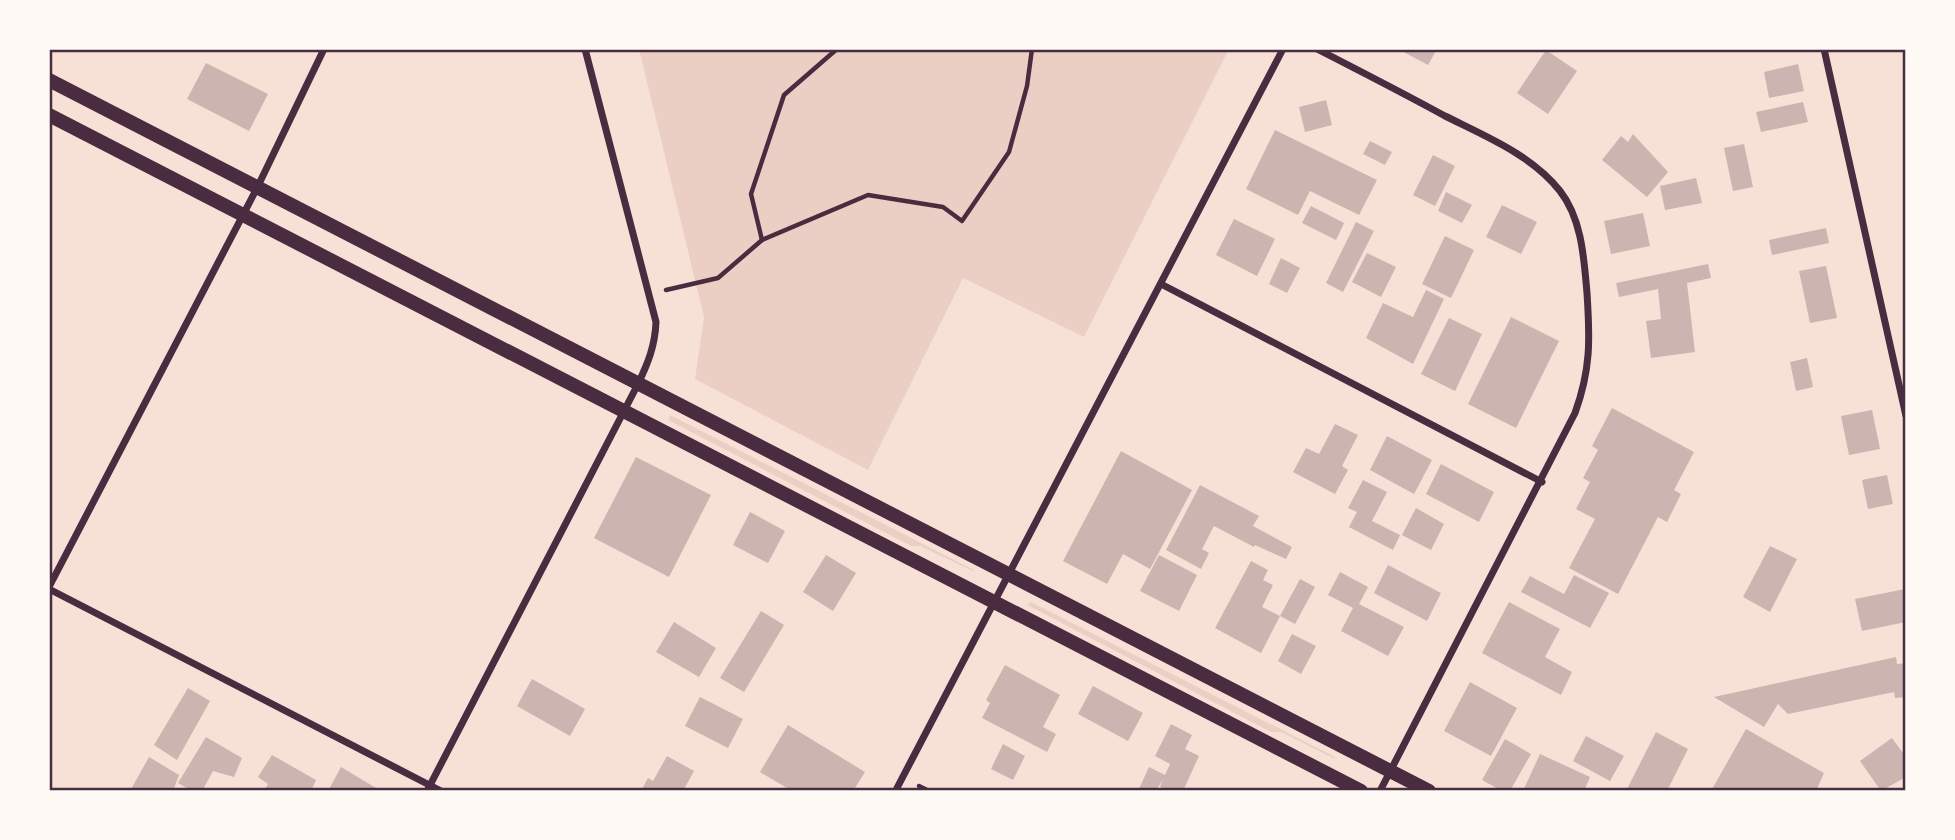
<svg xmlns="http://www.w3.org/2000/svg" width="1955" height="840" viewBox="0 0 1955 840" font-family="'DejaVu Sans',sans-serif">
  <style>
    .green { fill: #ebcfc5 }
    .building { fill: #ccb4b1 }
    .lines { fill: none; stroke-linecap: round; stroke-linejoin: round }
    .path { stroke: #4a2c40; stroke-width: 4.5 }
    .minor { stroke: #4a2c40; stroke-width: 7 }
    .secondary { stroke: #4a2c40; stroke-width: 14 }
    .neatline { fill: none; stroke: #4a2c40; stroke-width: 2.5 }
  </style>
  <rect width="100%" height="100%" fill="#f7e1d7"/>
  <!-- green -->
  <g class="green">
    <polygon points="639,49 1229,49 1084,337 963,278 868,470 695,379 704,317"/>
    <polygon points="670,415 974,570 975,572 920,546 911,546 668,420"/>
    <polygon points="1031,602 1335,757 1335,759 1281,732 1271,732 1027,605"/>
  </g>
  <!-- building -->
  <g class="building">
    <polygon points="1398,49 1437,49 1428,65"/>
    <polygon points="1546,50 1577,71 1548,114 1517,93"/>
    <polygon points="206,63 268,94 249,131 187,99"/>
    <polygon points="1798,64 1804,91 1769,98 1764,72"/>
    <polygon points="1326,100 1332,125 1305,132 1299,107"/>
    <polygon points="1803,102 1808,122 1761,132 1756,112"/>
    <polygon points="1275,130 1377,180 1359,215 1310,191 1298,215 1246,189"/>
    <polygon points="1633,134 1668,172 1647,197 1602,160 1621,136 1628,142"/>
    <polygon points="1370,141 1392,152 1385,165 1363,154"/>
    <polygon points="1744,144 1753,187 1733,191 1724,148"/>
    <polygon points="1433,155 1455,166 1435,206 1413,195"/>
    <polygon points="1696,178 1702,203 1665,210 1660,186"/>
    <polygon points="1446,192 1472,205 1462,223 1438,211"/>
    <polygon points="1502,205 1537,222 1521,254 1486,237"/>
    <polygon points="1311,206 1344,223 1336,240 1302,223"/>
    <polygon points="1643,213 1650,246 1611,254 1604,221"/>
    <polygon points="1234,219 1275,239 1257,276 1216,255"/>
    <polygon points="1356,222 1374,231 1343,292 1326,283"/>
    <polygon points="1826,228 1829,243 1772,255 1769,240"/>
    <polygon points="1445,236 1474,250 1451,298 1422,284"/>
    <polygon points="1367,253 1396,267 1381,297 1352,282"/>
    <polygon points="1281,258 1300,268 1287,293 1269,284"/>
    <polygon points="1708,264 1711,278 1687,283 1695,352 1651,358 1646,321 1661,319 1658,289 1619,297 1616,283"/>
    <polygon points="1826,266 1837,318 1810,323 1799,271"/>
    <polygon points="1426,290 1444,299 1413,364 1366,338 1383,303 1413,317"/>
    <polygon points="1511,317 1559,341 1516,428 1468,404"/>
    <polygon points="1449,318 1482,334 1455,391 1421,374"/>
    <polygon points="1807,358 1813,387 1796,391 1790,362"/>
    <polygon points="1612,408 1694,452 1674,490 1681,494 1667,522 1658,517 1618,594 1569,568 1595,519 1576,509 1590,482 1583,478 1598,450 1592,446"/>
    <polygon points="1872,410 1880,449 1849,455 1841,416"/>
    <polygon points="1335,424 1358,435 1342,466 1348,470 1335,494 1293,472 1306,448 1319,454"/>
    <polygon points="1387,436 1432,460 1414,494 1370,470"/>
    <polygon points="1121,451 1192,490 1150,569 1123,554 1107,584 1063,561"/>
    <polygon points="636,457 711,495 669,577 594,538"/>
    <polygon points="1441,464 1494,492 1479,522 1426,494"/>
    <polygon points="1887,475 1893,504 1868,509 1862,480"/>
    <polygon points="1363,480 1387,492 1372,521 1400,535 1393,550 1349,527 1357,512 1348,508"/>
    <polygon points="1200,485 1259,516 1253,526 1292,547 1286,559 1255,545 1254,547 1214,526 1202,549 1209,553 1201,569 1166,550"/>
    <polygon points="1416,508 1444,524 1431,550 1402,535"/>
    <polygon points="750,512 785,531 768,563 733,545"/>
    <polygon points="1770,546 1797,559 1770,612 1743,597"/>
    <polygon points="826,555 856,573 833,611 803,592"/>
    <polygon points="1159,555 1197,575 1179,611 1140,591"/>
    <polygon points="1251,561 1268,570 1263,580 1273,585 1262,607 1280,616 1261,653 1215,628"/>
    <polygon points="1388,565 1441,593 1427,621 1374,593"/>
    <polygon points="1340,572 1368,587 1359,604 1404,627 1388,656 1341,631 1353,608 1328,595"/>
    <polygon points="1574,575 1609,593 1590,628 1521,592 1530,576 1564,594"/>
    <polygon points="1300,579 1315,587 1295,624 1280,616"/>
    <polygon points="1905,589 1906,622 1862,631 1855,599"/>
    <polygon points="1509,602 1560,629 1545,657 1572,672 1561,695 1482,653"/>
    <polygon points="761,611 784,625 744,692 720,678"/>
    <polygon points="674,622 716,648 699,677 656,652"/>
    <polygon points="1292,634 1316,646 1301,674 1278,661"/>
    <polygon points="1896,657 1897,664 1906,663 1906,697 1895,698 1894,692 1788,714 1778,704 1764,727 1714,697"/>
    <polygon points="1005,665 1060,695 1043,727 1056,734 1047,752 982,718 990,703 986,700"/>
    <polygon points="532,679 585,709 570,736 517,706"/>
    <polygon points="1470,682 1517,708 1491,756 1444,731"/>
    <polygon points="1093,686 1143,713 1128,741 1078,714"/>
    <polygon points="188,688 210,701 177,760 154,745"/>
    <polygon points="700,697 743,719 728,748 685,726"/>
    <polygon points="1171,724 1192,735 1185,749 1199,756 1183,791 1169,791 1160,787 1163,779 1156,791 1138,791 1149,767 1165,775 1170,764 1155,756"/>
    <polygon points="788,725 865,772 853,791 792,791 760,772"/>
    <polygon points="1746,729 1824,773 1816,791 1711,791"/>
    <polygon points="1656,732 1688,749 1667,791 1626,791"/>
    <polygon points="1586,736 1624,756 1610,781 1573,761"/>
    <polygon points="206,737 242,758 234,777 213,771 202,791 192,791 178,783"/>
    <polygon points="1892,738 1906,757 1906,777 1881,791 1860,761"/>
    <polygon points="1505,739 1531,754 1510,791 1502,791 1482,780"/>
    <polygon points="1003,744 1025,756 1013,780 991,769"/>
    <polygon points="1540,754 1590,777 1584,791 1523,791"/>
    <polygon points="272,755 316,780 311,791 264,791 268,784 258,777"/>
    <polygon points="667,756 694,771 683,791 641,791 648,778 653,781"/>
    <polygon points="149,757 179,775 173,791 130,791"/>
    <polygon points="341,767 381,791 328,791"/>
  </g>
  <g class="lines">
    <!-- path -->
    <g class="path">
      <polyline points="762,240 751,194 784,95 837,49"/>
      <polyline points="666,290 718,278 762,240 868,195 943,207 962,221 1009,152 1027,86 1032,49"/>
      <polyline points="919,786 929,791"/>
    </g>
    <!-- minor -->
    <g class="minor">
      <path d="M1317 49C1360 71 1403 93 1445 116 1485 136 1532 155 1560 191 1582 219 1584 259 1587 293 1590 339 1591 369 1575 413L1380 791"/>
      <polyline points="1824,49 1906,416"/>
      <polyline points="1161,284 1542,482"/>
      <polyline points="49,587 257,188 324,49"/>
      <polyline points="49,589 441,791"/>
      <polyline points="897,788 1283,49"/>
      <path d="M427 791 638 384C648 363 655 346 656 322L585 49"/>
    </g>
    <!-- secondary -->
    <g class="secondary">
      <polyline points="49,80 1429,791"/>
      <polyline points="49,115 1361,791"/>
    </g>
  </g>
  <!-- border -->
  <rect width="1955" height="840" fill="none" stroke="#fffaf5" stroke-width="102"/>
  <rect x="51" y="51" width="1853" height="738" class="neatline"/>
</svg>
